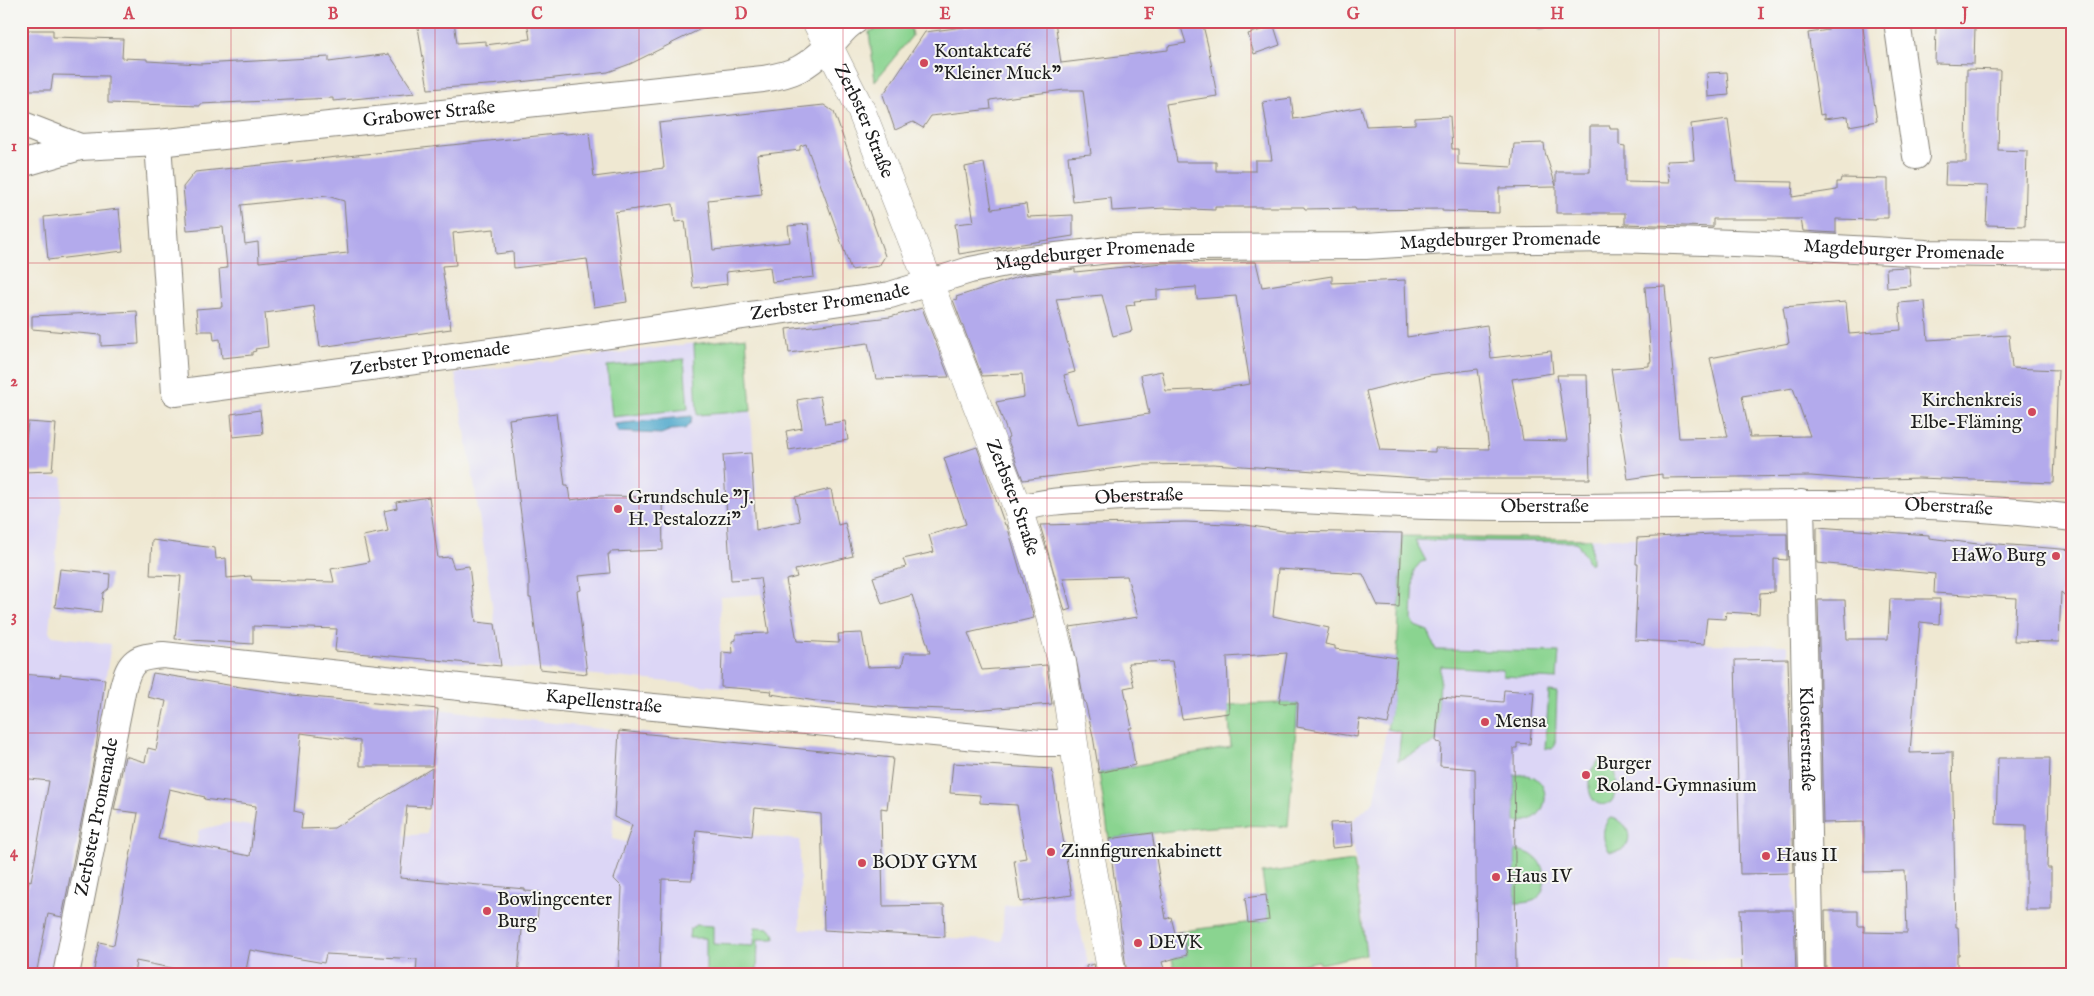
<svg xmlns="http://www.w3.org/2000/svg" width="2094" height="996" viewBox="0 0 2094 996" font-family="'IM FELL English',serif">
  <style>
    .built { fill: #dcd6f6 }
    .green { fill: #8ad490; stroke: #537856 }
    .water { fill: #4fa8cc; stroke: #366274 }
    .building { fill: #b3aaec; fill-rule: evenodd }
    .lines { fill: none; stroke-linecap: round; stroke-linejoin: round }
    .minor-casing { stroke: #868277; stroke-width: 28 }
    .tertiary-casing { stroke: #868277; stroke-width: 29 }
    .minor { stroke: #fff; stroke-width: 26 }
    .tertiary { stroke: #fff; stroke-width: 28 }
    .grid { fill: none; stroke: #d1495b; stroke-width: 1; stroke-opacity: 0.55 }
    .poi-dot { fill: #d1495b; stroke: #f6f6f2; stroke-width: 2 }
    .labels { text-anchor: middle; dominant-baseline: central; stroke-width: 4; stroke-linejoin: round; paint-order: stroke }
    .poi-label { font-size: 19px; fill: #1c1c1c; stroke: #f6f6f2; text-anchor: start }
    .street-label { font-size: 19px; fill: #1c1c1c; stroke: #f6f6f2 }
    .neatline { fill: none; stroke: #d1495b; stroke-width: 2 }
    .grid-label { font-size: 16px; text-anchor: middle; font-weight: bold; fill: #d1495b }
  </style>
  <rect width="100%" height="100%" fill="#f6f6f2"/>
  <filter id="ink" filterUnits="userSpaceOnUse"><feTurbulence type="fractalNoise" baseFrequency=".02" numOctaves="2"/><feDisplacementMap in="SourceGraphic" scale="10" xChannelSelector="R" yChannelSelector="G"/><feConvolveMatrix kernelMatrix="1 2 1 2 8 2 1 2 1" color-interpolation-filters="sRGB"/></filter>
  <filter id="wash" filterUnits="userSpaceOnUse"><feTurbulence type="fractalNoise" baseFrequency=".0096" numOctaves="4" result="noise"/><feDisplacementMap in="SourceGraphic" scale="20" xChannelSelector="R" yChannelSelector="G"/><feGaussianBlur stdDeviation="1.12" result="paint"/><feColorMatrix in="noise" values="0 0 0 0 0 0 0 0 0 0 0 0 0 0 0 0 0 1.4 0 .05"/><feComposite in="paint" operator="in"/></filter>
  <g filter="url(#wash)">
    <rect width="100%" height="100%" fill="#efe8d2"/>
    <!-- built -->
    <g class="built">
      <polygon points="746,337 763,594 720,597 721,687 501,666 475,489 455,373"/>
      <polygon points="21,476 63,477 49,632 53,636 111,644 89,783 53,975 21,975"/>
      <polygon points="1402,536 1539,539 1637,538 1635,640 1704,644 1788,645 1788,659 1791,659 1795,959 1669,960 1668,975 1369,975 1351,822 1375,800 1397,658"/>
      <polygon points="438,709 619,731 612,839 626,842 625,848 663,850 662,879 692,880 696,830 800,840 800,929 1002,941 1004,906 1072,895 1091,975 190,975 194,954 166,935 117,926 134,834 196,846 199,830 228,823 358,839 427,834"/>
    </g>
    <!-- green -->
    <g class="green">
      <polygon points="910,21 912,36 875,81 869,32 885,25"/>
      <polygon points="746,337 751,411 697,415 694,344"/>
      <polygon points="684,359 688,409 612,417 607,366"/>
      <path d="M1402 536 1591 539 1592 563H1589L1577 542 1415 540 1426 561 1421 562 1414 570 1412 620 1415 626 1428 631 1436 650 1559 652 1557 679 1503 676V670L1441 666 1436 742 1398 761 1401 732 1387 729C1400 666 1399 600 1402 536Z"/>
      <polygon points="1549,691 1557,692 1555,746 1552,749 1545,748"/>
      <path d="M1279 703H1298L1288 827C1228 822 1168 831 1109 839L1099 773 1231 747 1228 705Z"/>
      <path d="M1602 759H1607C1619 767 1619 792 1611 802 1585 816 1582 768 1602 759Z"/>
      <path d="M1514 775C1520 775 1527 774 1534 777 1552 788 1547 816 1527 821 1524 822 1519 822 1515 822Z"/>
      <path d="M1610 818C1634 820 1636 854 1610 852 1602 842 1601 827 1610 818Z"/>
      <path d="M1515 850C1521 851 1528 852 1533 856 1547 865 1549 890 1535 900 1529 903 1522 903 1515 903Z"/>
      <polygon points="1354,861 1366,954 1320,964 1319,961 1248,975 1176,975 1172,959 1187,955 1182,931 1269,920 1262,873"/>
      <polygon points="696,925 713,926 713,944 754,946 755,927 770,928 775,935 775,939 758,939 757,975 706,975 706,938 689,938 690,929"/>
    </g>
    <!-- water -->
    <g class="water">
      <polygon points="1536,21 1563,21 1539,30"/>
      <polygon points="692,416 691,422 685,429 671,430 661,434 618,432 615,424"/>
    </g>
    <g id="blocks">
      <!-- building -->
      <g class="building">
        <polygon points="417,21 454,21 457,43 486,41 486,45 530,39 527,21 717,21 630,64 608,72 502,84 428,89"/>
        <polygon points="1010,21 1055,21 1061,63 1168,50 1168,46 1186,43 1179,21 1202,21 1208,46 1217,96 1166,104 1177,162 1216,162 1216,171 1255,171 1255,160 1272,160 1263,102 1291,98 1294,119 1361,107 1366,126 1415,124 1415,118 1450,116 1452,149 1458,149 1458,164 1512,167 1514,144 1544,143 1545,152 1556,186 1556,172 1590,172 1590,126 1610,126 1610,129 1619,129 1619,145 1625,146 1625,182 1669,183 1666,161 1694,160 1691,124 1728,119 1736,181 1793,182 1792,197 1837,190 1837,182 1840,182 1841,178 1888,179 1888,218 1876,218 1876,220 1836,219 1836,233 1803,231 1801,219 1713,219 1713,227 1625,224 1625,213 1556,213 1556,187 1499,188 1499,213 1442,211 1442,209 1356,210 1355,208 1305,209 1304,207 1215,207 1215,210 1166,208 1112,211 1111,198 1073,202 1068,156 1091,154 1083,90 1064,90 990,100 991,109 931,116 923,128 913,122 895,130 883,95 925,32"/>
        <polygon points="1826,21 1862,21 1877,121 1849,126 1848,116 1824,119 1824,114 1820,115 1808,33 1828,30"/>
        <polygon points="1274,26 1280,45 1254,54 1248,34"/>
        <polygon points="1936,26 1975,27 1974,64 1935,63"/>
        <polygon points="27,30 53,30 53,37 123,39 122,58 147,59 147,61 200,64 329,57 329,62 389,54 415,93 333,101 333,98 200,104 200,106 108,103 108,76 53,75 51,90 24,90 25,31"/>
        <polygon points="1967,69 2000,70 1998,150 2027,151 2025,226 1986,225 1988,186 1945,185 1946,162 1966,162"/>
        <polygon points="1727,72 1729,95 1708,97 1707,73"/>
        <path d="M824 105 834 112 885 256 879 266 851 270 806 144 800 146V150L757 155 762 194 708 200 713 250 790 242 788 226 808 224 814 277 772 282 770 267 726 272 727 284 693 288 685 221 675 222 673 204 615 212 627 302 594 307 587 259 514 268 513 252 496 254 494 229 453 233 456 265 442 266 451 329 320 347 314 306 265 313 268 347 255 349 256 351 252 352V355L222 358 220 339 214 340 213 331H198L196 309 222 307 219 269 227 268 223 227 187 230 183 187 195 172 565 133V134L589 132 594 177 664 168 659 123ZM327 196 344 201 348 253 259 262 258 242 245 244 241 205Z"/>
        <polygon points="984,163 992,209 1026,204 1028,217 1073,215 1073,236 959,254 955,224 974,222 965,167"/>
        <polygon points="119,209 123,251 48,260 44,217"/>
        <path d="M1256 262 1262 287 1332 276V283L1405 280 1407 337 1487 325 1491 358 1551 351 1553 373 1512 379 1523 440 1567 441 1557 375H1587L1590 479H1431L1213 464 1141 465 1023 480 1007 438 1009 437 996 402 1024 397 1022 374 982 376 953 300 957 299 956 297 1024 275 1075 269V272L1163 263ZM1196 287 1197 299 1236 296 1250 384 1218 389 1166 391 1162 371 1141 375 1149 414 1077 424 1064 375 1075 372 1056 299 1102 295 1113 336 1132 331 1126 306 1135 305 1134 301 1157 299V290ZM1478 369 1489 449 1435 448V452L1380 450 1366 391 1430 375Z"/>
        <polygon points="1909,267 1911,286 1887,288 1886,268"/>
        <path d="M1665 286 1679 438 1728 437 1710 358 1789 343 1783 307 1846 302 1849 334 1901 330 1899 303 1925 301 1928 340 2009 335 2012 368 2058 370 2054 483 1918 478 1862 480 1811 476 1662 478V474L1628 479 1611 369 1649 366V362H1651L1645 287ZM1793 388 1810 436 1750 437 1742 396Z"/>
        <polygon points="922,308 949,377 876,379 868,343 789,353 786,329 890,317"/>
        <polygon points="137,311 139,344 101,346 101,335 32,329 32,316"/>
        <polygon points="820,396 825,424 845,421 848,440 789,450 786,431 802,428 797,400"/>
        <polygon points="260,410 263,434 233,437 231,414"/>
        <polygon points="556,413 565,486 568,486 570,500 601,496 662,497 663,550 610,552 610,554 608,554 610,573 579,576 581,590 577,591 587,674 540,669 531,598 529,598 529,578 509,419"/>
        <polygon points="28,422 56,424 52,471 23,472"/>
        <polygon points="977,447 1005,525 1007,525 1034,618 968,633 982,670 1047,665 1052,704 971,710 891,707 816,701 771,694 772,691 721,687 722,652 733,653 732,641 736,640 736,634 769,633 760,578 731,580 723,455 751,453 756,530 800,521 795,497 831,489 838,525 845,523 853,556 795,570 797,577 786,580 797,641 839,643 838,634 862,633 868,667 902,666 905,653 930,653 912,595 882,604 873,577 906,567 903,559 934,552 929,535 966,524 944,458"/>
        <polygon points="429,497 438,558 450,557 454,568 469,566 476,622 495,624 501,666 335,651 337,629 253,626 253,644 175,639 181,576 150,575 152,540 215,548 216,559 226,558 227,578 251,576 252,580 334,582 331,569 369,562 363,536 388,531 384,511 397,508 396,502"/>
        <polygon points="1186,522 1246,525 1283,531 1402,533 1399,607 1378,606 1363,574 1278,569 1273,616 1329,628 1325,644 1335,646 1335,649 1397,658 1392,705 1388,724 1359,719 1357,737 1297,727 1298,703 1279,703 1287,653 1227,657 1229,713 1182,719 1172,661 1128,663 1134,686 1124,688 1132,728 1129,728 1135,765 1099,773 1093,736 1085,701 1084,701 1070,627 1138,617 1127,576 1063,578 1071,609 1065,611 1040,525"/>
        <polygon points="1817,527 1929,535 1929,538 1986,545 1986,543 2073,550 2073,603 2061,592 2059,642 2014,641 2016,598 1934,593 1935,574 1817,563"/>
        <polygon points="1712,534 1787,534 1787,560 1774,559 1774,592 1760,593 1759,614 1726,612 1725,619 1707,618 1704,644 1635,640 1638,564 1636,564 1637,538"/>
        <polygon points="60,569 110,574 109,588 103,593 101,612 55,607"/>
        <polygon points="1890,599 1940,599 1939,624 1920,622 1910,753 1952,752 1956,927 1958,927 1959,955 1957,955 1957,975 1826,975 1825,911 1858,911 1858,926 1864,926 1864,932 1907,933 1905,871 1864,872 1864,822 1823,823 1818,600 1845,600 1847,639 1888,639"/>
        <polygon points="1788,659 1794,873 1740,874 1735,660"/>
        <path d="M153 673 291 695 438 709 432 766H360V741L301 733 294 811 303 813 301 829 334 828 432 768 430 807 407 806 400 878 525 889V891L540 892 537 921 523 919 518 975H416L417 959 326 954 324 963 250 950 245 975H218L191 970V972L136 961 134 975H93L99 942 114 945 138 813 114 810 125 756 145 762 148 748 156 750 166 701 147 697ZM169 789 205 797 204 799 256 806 250 856 158 839Z"/>
        <polygon points="21,674 60,677 60,674 105,679 96,748 62,917 48,914 36,975 21,975 21,935 29,880 31,881 49,781 21,778"/>
        <polygon points="1504,690 1534,692 1530,744 1517,743 1517,748 1514,748 1516,974 1477,975 1475,769 1440,766 1441,743 1436,742 1439,697 1503,702"/>
        <polygon points="619,731 893,758 887,809 881,808 883,906 944,905 945,937 824,930 821,814 755,808 752,836 696,830 692,880 662,879 659,975 618,975 622,887 614,879 632,825 614,817"/>
        <polygon points="1998,758 2050,758 2047,868 2051,868 2051,910 2026,910 2026,825 1996,824"/>
        <polygon points="953,763 1052,769 1072,895 1020,902 1014,860 1026,858 1017,805 980,803 980,795 950,793"/>
        <polygon points="1351,822 1353,846 1332,848 1330,823"/>
        <polygon points="1152,833 1166,919 1171,917 1175,933 1182,931 1187,955 1162,962 1166,975 1127,975 1109,839"/>
        <polygon points="1266,895 1269,920 1248,923 1245,898"/>
        <polygon points="1740,910 1794,910 1796,975 1742,975"/>
        <polygon points="1094,964 1096,975 1087,975 1086,966"/>
      </g>
    </g>
  </g>
  <g filter="url(#ink)">
    <use href="#blocks" fill-opacity="0" stroke="#868277" stroke-width="1"/>
    <g class="lines">
      <defs>
        <g id="minor">
          <polyline points="1897,21 1916,156"/>
          <path id="s1" d="M21 124 80 147 158 143 763 79C795 74 805 68 829 46 838 38 844 27 855 21"/>
          <path id="s2" d="M158 143 175 393 574 340 890 295 970 270 1022 260 1109 250 1190 247 1366 246 1446 241 1615 239 1763 244 1926 253 2073 255"/>
          <polyline points="21,164 80,147"/>
          <path id="s3" d="M1801 503 1811 975"/>
          <path id="s4" d="M1018 509C1047 500 1077 500 1107 498 1215 490 1322 504 1430 506 1528 508 1625 507 1723 505 1839 503 1957 503 2073 518"/>
          <path id="s5" d="M66 975 123 687C130 660 136 657 163 655L589 701 1041 743H1073"/>
        </g>
        <g id="tertiary">
          <path id="s6" d="M816 21 861 110 1018 509 1038 571 1062 662 1090 853 1112 975"/>
        </g>
      </defs>
      <!-- minor casing -->
      <use href="#minor" class="minor-casing"/>
      <!-- tertiary casing -->
      <use href="#tertiary" class="tertiary-casing"/>
      <!-- minor -->
      <use href="#minor" class="minor"/>
      <!-- tertiary -->
      <use href="#tertiary" class="tertiary"/>
    </g>
  </g>
  <!-- grid -->
  <path class="grid" d="M231 21V975M435 21V975M639 21V975M843 21V975M1047 21V975M1251 21V975M1455 21V975M1659 21V975M1863 21V975M21 263H2073M21 498H2073M21 733H2073"/>
  <!-- markers -->
  <g class="poi-dot">
    <circle cx="924" cy="63" r="5"/>
    <circle cx="2032" cy="412" r="5"/>
    <circle cx="618" cy="509" r="5"/>
    <circle cx="2056" cy="556" r="5"/>
    <circle cx="1485" cy="722" r="5"/>
    <circle cx="1586" cy="775" r="5"/>
    <circle cx="1051" cy="852" r="5"/>
    <circle cx="1766" cy="856" r="5"/>
    <circle cx="862" cy="863" r="5"/>
    <circle cx="1496" cy="877" r="5"/>
    <circle cx="487" cy="911" r="5"/>
    <circle cx="1138" cy="943" r="5"/>
  </g>
  <g class="labels">
    <!-- poi labels -->
    <g class="poi-label">
      <text x="934" y="52">Kontaktcafé<tspan x="934" dy="22">"Kleiner Muck"</tspan></text>
      <text x="2022" y="401" text-anchor="end">Kirchenkreis<tspan x="2022" dy="22">Elbe-Fläming</tspan></text>
      <text x="628" y="498">Grundschule "J.<tspan x="628" dy="22">H. Pestalozzi"</tspan></text>
      <text x="2046" y="556" text-anchor="end">HaWo Burg</text>
      <text x="1495" y="722">Mensa</text>
      <text x="1596" y="764">Burger<tspan x="1596" dy="22">Roland-Gymnasium</tspan></text>
      <text x="1061" y="852">Zinnfigurenkabinett</text>
      <text x="1776" y="856">Haus II</text>
      <text x="872" y="863">BODY GYM</text>
      <text x="1506" y="877">Haus IV</text>
      <text x="497" y="900">Bowlingcenter<tspan x="497" dy="22">Burg</tspan></text>
      <text x="1148" y="943">DEVK</text>
    </g>
    <!-- street labels -->
    <g class="street-label">
      <text stroke="none"><textPath href="#s1" startOffset="414">Grabower Straße</textPath></text>
      <text stroke="none"><textPath href="#s6" startOffset="111">Zerbster Straße</textPath></text>
      <text stroke="none"><textPath href="#s2" startOffset="1588">Magdeburger Promenade</textPath></text>
      <text stroke="none"><textPath href="#s2" startOffset="1992">Magdeburger Promenade</textPath></text>
      <text stroke="none"><textPath href="#s2" startOffset="1182">Magdeburger Promenade</textPath></text>
      <text stroke="none"><textPath href="#s2" startOffset="912">Zerbster Promenade</textPath></text>
      <text stroke="none"><textPath href="#s2" startOffset="508">Zerbster Promenade</textPath></text>
      <text stroke="none"><textPath href="#s4" startOffset="122">Oberstraße</textPath></text>
      <text stroke="none"><textPath href="#s6" startOffset="516">Zerbster Straße</textPath></text>
      <text stroke="none"><textPath href="#s4" startOffset="528">Oberstraße</textPath></text>
      <text stroke="none"><textPath href="#s4" startOffset="932">Oberstraße</textPath></text>
      <text stroke="none"><textPath href="#s5" startOffset="794">Kapellenstraße</textPath></text>
      <text stroke="none"><textPath href="#s3" startOffset="236">Klosterstraße</textPath></text>
      <text stroke="none"><textPath href="#s5" startOffset="161">Zerbster Promenade</textPath></text>
    </g>
  </g>
  <!-- margin -->
  <rect width="2094" height="996" fill="none" stroke="#f6f6f2" stroke-width="55"/>
  <rect x="28" y="28" width="2038" height="940" class="neatline"/>
  <g class="grid-label">
    <text x="129" y="19">A</text>
    <text x="333" y="19">B</text>
    <text x="537" y="19">C</text>
    <text x="741" y="19">D</text>
    <text x="945" y="19">E</text>
    <text x="1149" y="19">F</text>
    <text x="1353" y="19">G</text>
    <text x="1557" y="19">H</text>
    <text x="1761" y="19">I</text>
    <text x="1965" y="19">J</text>
    <text x="14" y="151">1</text>
    <text x="14" y="386">2</text>
    <text x="14" y="621">3</text>
    <text x="14" y="857">4</text>
  </g>
</svg>
